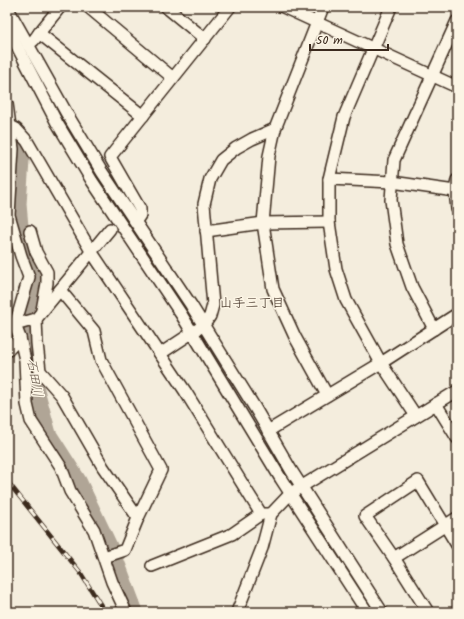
<svg xmlns="http://www.w3.org/2000/svg" width="464" height="619" viewBox="0 0 464 619" font-family="Kalam,'Klee One',sans-serif">
  <style>
    .lines { fill: none; stroke-linecap: round; stroke-linejoin: round }
    .river { stroke: #b0a596; stroke-width: 19 }
    .minor-casing { stroke: #3b2a1e; stroke-width: 14 }
    .minor { stroke: #fcf5e5; stroke-width: 11 }
    .rail-casing { stroke: #3b2a1e; stroke-width: 4.5 }
    .rail { stroke: #fcf5e5; stroke-width: 3; stroke-dasharray: 9; stroke-linecap: butt }
    .labels { text-anchor: middle; dominant-baseline: central; stroke-width: 3; stroke-linejoin: round; paint-order: stroke }
    .neighbourhood-label { font-size: 13px; fill: #3b2a1e; stroke: #fcf5e5 }
    .water-label { font-size: 13px; font-style: italic; fill: #645548; stroke: #fcf5e5 }
  </style>
  <rect width="100%" height="100%" fill="#f4eddd"/>
  <filter id="ink" filterUnits="userSpaceOnUse"><feTurbulence type="fractalNoise" baseFrequency=".025" numOctaves="2"/><feDisplacementMap in="SourceGraphic" scale="8" xChannelSelector="R" yChannelSelector="G"/><feConvolveMatrix kernelMatrix="1 2 1 2 8 2 1 2 1" color-interpolation-filters="sRGB"/></filter>
  <g filter="url(#ink)">
    <g class="lines">
      <!-- river -->
      <polyline class="river" points="7,134 9,133 21,146 17,204 20,237 38,279 25,312 33,383 47,434 77,481 114,559 134,612"/>
      <defs>
        <g id="minor">
          <polyline points="7,7 67,114 102,172 191,305 255,408 291,470 382,612"/>
          <polyline points="88,7 173,78"/>
          <polyline points="166,7 205,39"/>
          <polyline points="283,7 457,87"/>
          <polyline points="323,7 275,129 269,156 263,223 273,289 295,337 327,395"/>
          <polyline points="391,7 344,117 329,179 329,222 336,269 346,300 381,363 416,416"/>
          <polyline points="7,27 57,123 92,181 181,314 281,479 367,612"/>
          <polyline points="39,33 60,7"/>
          <polyline points="28,45 34,40 39,33 143,116"/>
          <polyline points="7,104 13,149 9,215 21,256 29,277 15,325 20,338 25,360 27,404 31,421 61,467 70,491 94,530 112,582 126,612"/>
          <polyline points="8,125 16,129 27,141 91,251 185,391 261,514 271,514"/>
          <polyline points="329,179 392,182 455,191"/>
          <polyline points="457,180 455,191 457,209"/>
          <polyline points="136,221 140,215 140,209 110,157 230,7"/>
          <polyline points="30,231 36,252 47,272 47,283 42,310"/>
          <polyline points="206,231 263,223 329,222"/>
          <polyline points="36,319 37,343 40,371 62,396 103,467 138,518 161,470 101,360 94,331 60,290"/>
          <polyline points="7,324 15,325 36,319 110,229"/>
          <polyline points="434,329 412,287 397,244 391,200 394,160 457,21"/>
          <polyline points="7,351 20,338"/>
          <polyline points="160,354 204,325 210,316 213,305 204,204 210,179 221,160 236,148 252,139 275,129"/>
          <polyline points="436,404 457,438"/>
          <polyline points="268,431 381,363 457,314"/>
          <polyline points="104,557 125,550 138,518"/>
          <polyline points="394,558 457,518"/>
          <polyline points="152,566 232,534 261,514"/>
          <polyline points="237,612 262,548 271,514 291,493 457,391"/>
          <polyline points="428,612 394,558 365,516 418,481 457,545"/>
        </g>
      </defs>
      <!-- minor casing -->
      <use href="#minor" class="minor-casing"/>
      <!-- minor -->
      <use href="#minor" class="minor"/>
      <defs>
        <polyline id="rail" points="7,481 80,572 105,612"/>
      </defs>
      <!-- rail casing -->
      <use href="#rail" class="rail-casing"/>
      <!-- rail -->
      <use href="#rail" class="rail"/>
    </g>
  </g>
  <g class="labels">
    <!-- neighbourhood labels -->
    <g class="neighbourhood-label">
      <text x="252" y="303">山手三丁目</text>
    </g>
    <!-- water labels -->
    <g class="water-label">
      <text transform="translate(34 378) rotate(80)">石田川</text>
    </g>
  </g>
  <!-- margin -->
  <rect width="464" height="619" fill="none" stroke="#fcf5e5" stroke-width="24"/>
  <rect x="12" y="12" width="440" height="595" fill="none" stroke="#3b2a1e" stroke-width="1.5" filter="url(#ink)"/>
  <!-- scale -->
  <path d="M310 44v6h78v-6" fill="none" stroke="#3b2a1e" stroke-width="2"/>
  <text x="316" y="44" font-size="12" fill="#3b2a1e" stroke="#fcf5e5" stroke-width="3" paint-order="stroke">50 m</text>
</svg>
